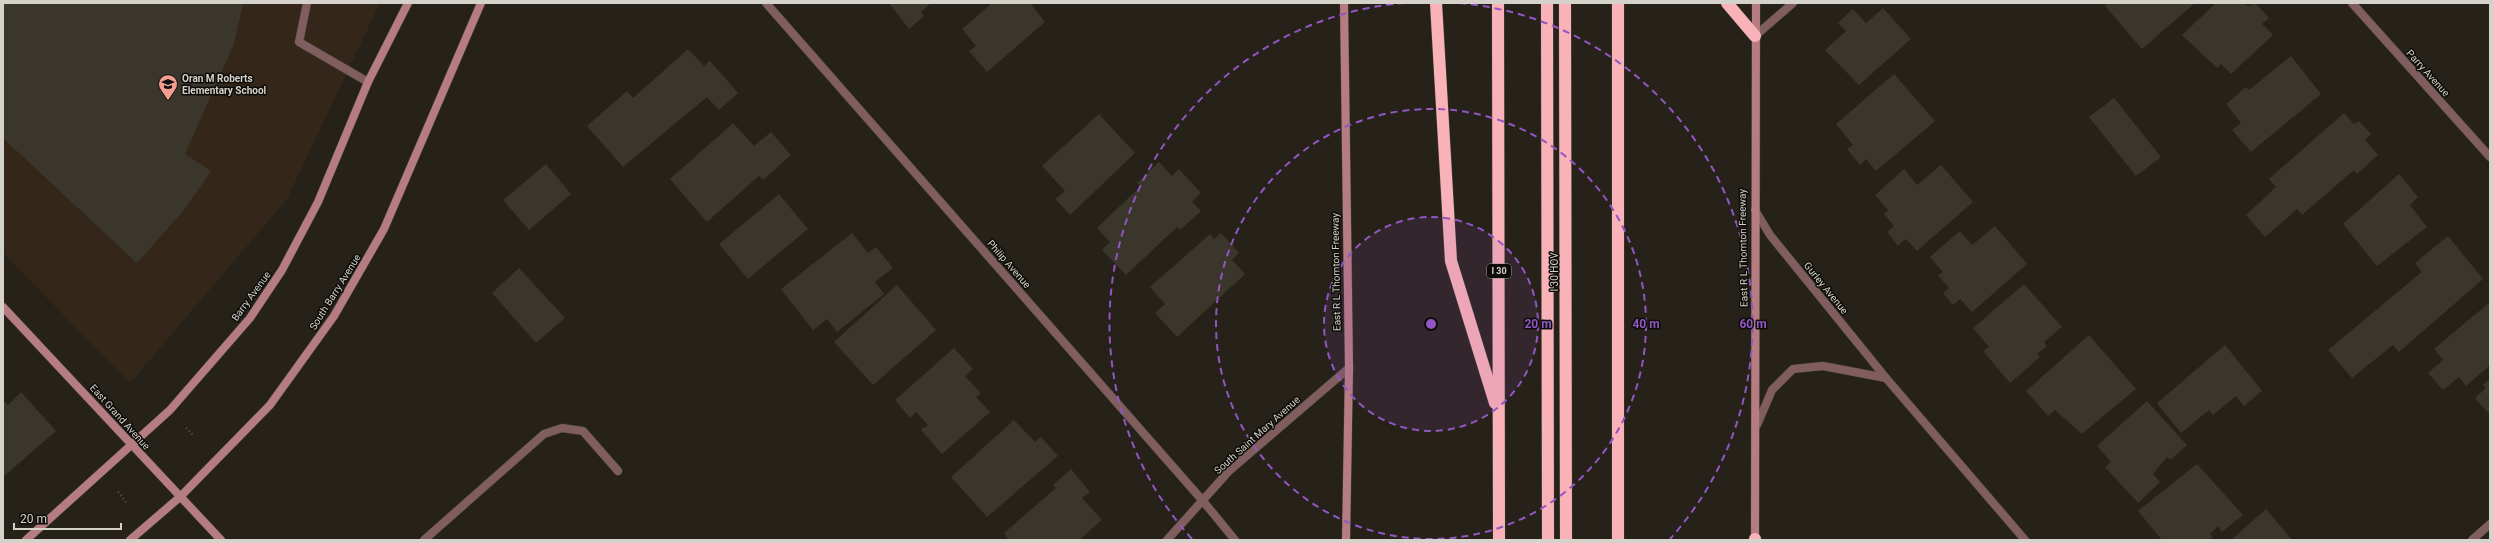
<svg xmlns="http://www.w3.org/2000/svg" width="2493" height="543" viewBox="0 0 2493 543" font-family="Roboto,sans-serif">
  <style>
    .education { fill: #342719 }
    .building { fill: #3a362c }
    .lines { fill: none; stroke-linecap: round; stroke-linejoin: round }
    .lane-casing { stroke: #423e35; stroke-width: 9 }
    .street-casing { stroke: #423e35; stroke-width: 9 }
    .secondary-casing { stroke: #423e35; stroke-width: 9 }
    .highway-casing { stroke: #423e35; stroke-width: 13 }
    .path { stroke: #5c5951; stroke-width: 2.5; stroke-dasharray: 1 3; stroke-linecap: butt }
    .lane { stroke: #805d5f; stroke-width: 8 }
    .street { stroke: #805d5f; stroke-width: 8 }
    .secondary { stroke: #b57d81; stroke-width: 8 }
    .highway { stroke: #f9b2b7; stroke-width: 12 }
    .ring { fill: none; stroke: #9156c2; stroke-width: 2; stroke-dasharray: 7 5 }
    .labels { text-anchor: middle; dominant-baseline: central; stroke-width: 3; stroke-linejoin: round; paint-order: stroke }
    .shield { fill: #0d0c08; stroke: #989790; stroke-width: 1 }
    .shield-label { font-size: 9px; font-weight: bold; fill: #d4d2cb }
    .street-label { font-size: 10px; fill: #d4d2cb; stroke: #0d0c08 }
    .poi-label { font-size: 10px; font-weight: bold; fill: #d4d2cb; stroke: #0d0c08; text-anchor: start }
    .centre { fill: #9156c2; stroke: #0d0c08; stroke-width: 2 }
    .ring-label { font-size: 12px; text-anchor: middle; font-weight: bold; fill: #9156c2; stroke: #0d0c08; stroke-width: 3; stroke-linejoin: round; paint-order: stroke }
  </style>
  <rect width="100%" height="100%" fill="#262219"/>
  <!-- education -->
  <polygon class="education" points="3,3 380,3 287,199 130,383 3,253"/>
  <!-- building -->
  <g class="building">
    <polygon points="3,3 243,3 234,44 185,154 211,171 184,210 137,263 3,138"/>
    <polygon points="889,3 931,3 921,12 924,16 909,29"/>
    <polygon points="992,3 1030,3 1045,22 987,72 969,51 976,46 962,29"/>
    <polygon points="2108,3 2195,3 2142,49 2105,6"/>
    <polygon points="2216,3 2244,3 2248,6 2255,3 2269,18 2262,24 2273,35 2231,74 2221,64 2217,68 2182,35"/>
    <polygon points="1883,8 1911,39 1859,85 1825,50 1846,31 1838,23 1853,9 1866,23"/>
    <polygon points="688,49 704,66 710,61 738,93 719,110 707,97 623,167 587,126 627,91 633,98"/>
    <polygon points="2291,56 2321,94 2251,152 2232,130 2241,123 2226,104 2246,87 2249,90"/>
    <polygon points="1894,74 1935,121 1876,171 1866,159 1860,165 1847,149 1853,145 1836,124"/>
    <polygon points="2114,98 2161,157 2136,176 2089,117"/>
    <polygon points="2344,113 2354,124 2359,121 2371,134 2365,140 2378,155 2357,174 2354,170 2302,215 2297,209 2265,237 2246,215 2276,187 2269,179"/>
    <polygon points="1099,114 1135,153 1070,215 1055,199 1065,191 1042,166"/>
    <polygon points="733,123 754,146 771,132 791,155 763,180 759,176 707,222 670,179"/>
    <polygon points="1159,162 1172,176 1179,169 1201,193 1192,202 1201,211 1180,230 1177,227 1126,275 1102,250 1110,242 1097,228 1141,186 1137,183"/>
    <polygon points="546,164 571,194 529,230 503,200"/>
    <polygon points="1941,165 1973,202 1917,251 1906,239 1898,246 1887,232 1894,226 1884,214 1888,210 1875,195 1904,169 1917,185"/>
    <polygon points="2399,174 2418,197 2410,205 2427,227 2377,266 2343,224"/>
    <polygon points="779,194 808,229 748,279 719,244"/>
    <polygon points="1995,226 2027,264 1972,312 1960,299 1953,305 1943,293 1949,288 1938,275 1943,272 1930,257 1960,231 1972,245"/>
    <polygon points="852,233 868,253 876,247 893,268 875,282 884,294 837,332 827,319 813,330 781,289"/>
    <polygon points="1221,233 1239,253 1232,260 1245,274 1177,337 1155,313 1165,304 1150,287 1210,234 1214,239"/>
    <polygon points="2448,236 2483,279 2399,352 2393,345 2352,378 2328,350 2422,272 2415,263"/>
    <polygon points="519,268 565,318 536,343 492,293"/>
    <polygon points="2024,284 2062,327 2044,342 2047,346 2037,354 2040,357 2010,383 1983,351 1989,347 1973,328"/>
    <polygon points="897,285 936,330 873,385 834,342"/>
    <polygon points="2490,302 2490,365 2466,386 2459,377 2443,390 2428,373 2443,360 2434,349"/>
    <polygon points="2089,335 2136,389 2082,434 2055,410 2048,416 2026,391"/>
    <polygon points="2225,345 2262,391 2244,406 2236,396 2213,415 2209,410 2181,433 2157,403"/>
    <polygon points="954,348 973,369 965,376 981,393 976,397 990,412 942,454 921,430 928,425 916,412 910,418 895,400"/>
    <polygon points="2490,379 2490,415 2475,398 2486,388 2483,385"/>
    <polygon points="21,392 56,431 3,477 3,400 8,405"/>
    <polygon points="2147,401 2187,445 2170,460 2167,457 2153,474 2160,482 2138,503 2105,467 2111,462 2097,446"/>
    <polygon points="1014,420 1035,442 1041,437 1058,456 987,517 951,477"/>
    <polygon points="2197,464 2243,515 2222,532 2218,526 2210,534 2213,537 2209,540 2162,540 2138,511"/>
    <polygon points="1071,469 1090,492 1082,498 1102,520 1079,540 1009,540 1004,533 1056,488 1053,485"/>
    <polygon points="2266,509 2292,540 2231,540"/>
  </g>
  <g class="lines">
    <defs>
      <g id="lane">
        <polyline points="307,3 299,42 368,82"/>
        <polyline points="424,540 544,434 562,428 583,431 618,471"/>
      </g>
      <g id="street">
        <polyline points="766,3 1203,501 1235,540"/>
        <polyline points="2352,3 2490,157"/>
        <polyline points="1755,36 1793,3"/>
        <polyline points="1755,210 1770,235 1886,378 1823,366 1793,369 1772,390 1757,425"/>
        <polyline points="1886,378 2025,540"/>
        <polyline points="1167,540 1229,471 1349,368"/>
        <polyline points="2472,540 2490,524"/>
      </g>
      <g id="secondary">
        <polyline points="1344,3 1349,368 1346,540"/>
        <polyline points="3,307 221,540"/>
        <polyline points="26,540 170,410 250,318 282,270 318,202 368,82 408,3"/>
        <polyline points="130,540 180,497 270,405 334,316 384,229 481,3"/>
        <polyline points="1755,540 1756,3"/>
      </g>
      <g id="highway">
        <polyline points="1436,3 1451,261 1495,403"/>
        <polyline points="1498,3 1499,540"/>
        <polyline points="1547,3 1548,540"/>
        <polyline points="1565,3 1566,540"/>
        <polyline points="1727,3 1755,36"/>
        <polyline points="1618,540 1618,3"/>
        <polyline points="1755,540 1755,539"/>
      </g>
    </defs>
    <!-- lane casing -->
    <use href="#lane" class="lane-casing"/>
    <!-- street casing -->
    <use href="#street" class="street-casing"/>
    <!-- secondary casing -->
    <use href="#secondary" class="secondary-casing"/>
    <!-- highway casing -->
    <use href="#highway" class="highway-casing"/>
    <!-- path -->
    <g class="path">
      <polyline points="186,428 193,435"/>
      <polyline points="118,492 126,502"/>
    </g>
    <!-- lane -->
    <use href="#lane" class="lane"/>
    <!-- street -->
    <use href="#street" class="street"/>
    <!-- secondary -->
    <use href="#secondary" class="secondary"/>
    <!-- highway -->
    <use href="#highway" class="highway"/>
  </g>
  <!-- distance rings -->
  <circle cx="1431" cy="324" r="107" fill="#9156c2" fill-opacity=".12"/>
  <g class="ring">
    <circle cx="1431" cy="324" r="107"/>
    <circle cx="1431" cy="324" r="215"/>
    <path d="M1192 539A322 322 0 0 1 1403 3M1459 3A322 322 0 0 1 1670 539"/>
  </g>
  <!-- icons -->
  <defs>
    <symbol id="school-pin" viewBox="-11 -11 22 30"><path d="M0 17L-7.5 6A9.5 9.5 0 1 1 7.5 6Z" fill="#f59d8f" stroke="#0d0c08"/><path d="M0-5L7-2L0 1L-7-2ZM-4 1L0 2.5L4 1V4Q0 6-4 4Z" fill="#111"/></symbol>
  </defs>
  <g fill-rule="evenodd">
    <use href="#school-pin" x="157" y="73" width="22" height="30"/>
  </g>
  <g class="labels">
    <!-- shield labels -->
    <rect class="shield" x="1487" y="264" width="24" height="14" rx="3"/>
    <g class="shield-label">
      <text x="1499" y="271">I 30</text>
    </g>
    <!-- street labels -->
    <g class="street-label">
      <text transform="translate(2428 73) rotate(48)">Parry Avenue</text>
      <text transform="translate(1743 248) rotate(-91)">East R L Thornton Freeway</text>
      <text transform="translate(1009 264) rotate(49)">Philip Avenue</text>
      <text transform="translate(1336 272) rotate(-91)">East R L Thornton Freeway</text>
      <text transform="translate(1554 272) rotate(-90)">I 30 HOV</text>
      <text transform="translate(1826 288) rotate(51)">Gurley Avenue</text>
      <text transform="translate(335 292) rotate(-58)">South Barry Avenue</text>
      <text transform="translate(251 296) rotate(-54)">Barry Avenue</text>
      <text transform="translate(120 417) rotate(48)">East Grand Avenue</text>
      <text transform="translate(1257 435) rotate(-42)">South Saint Mary Avenue</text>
    </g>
    <!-- poi labels -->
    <g class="poi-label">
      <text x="182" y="78">Oran M Roberts<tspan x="182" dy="12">Elementary School</tspan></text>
    </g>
  </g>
  <circle cx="1431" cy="324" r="6" class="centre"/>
  <g class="ring-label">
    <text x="1538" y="328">20 m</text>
    <text x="1646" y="328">40 m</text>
    <text x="1753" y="328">60 m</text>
  </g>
  <!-- border -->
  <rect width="2493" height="543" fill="none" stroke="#d4d2cb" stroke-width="8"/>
  <!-- scale -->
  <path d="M14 523v6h107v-6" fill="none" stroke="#d4d2cb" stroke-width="2"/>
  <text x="20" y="523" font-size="12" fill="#d4d2cb" stroke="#0d0c08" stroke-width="3" paint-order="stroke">20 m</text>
</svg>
